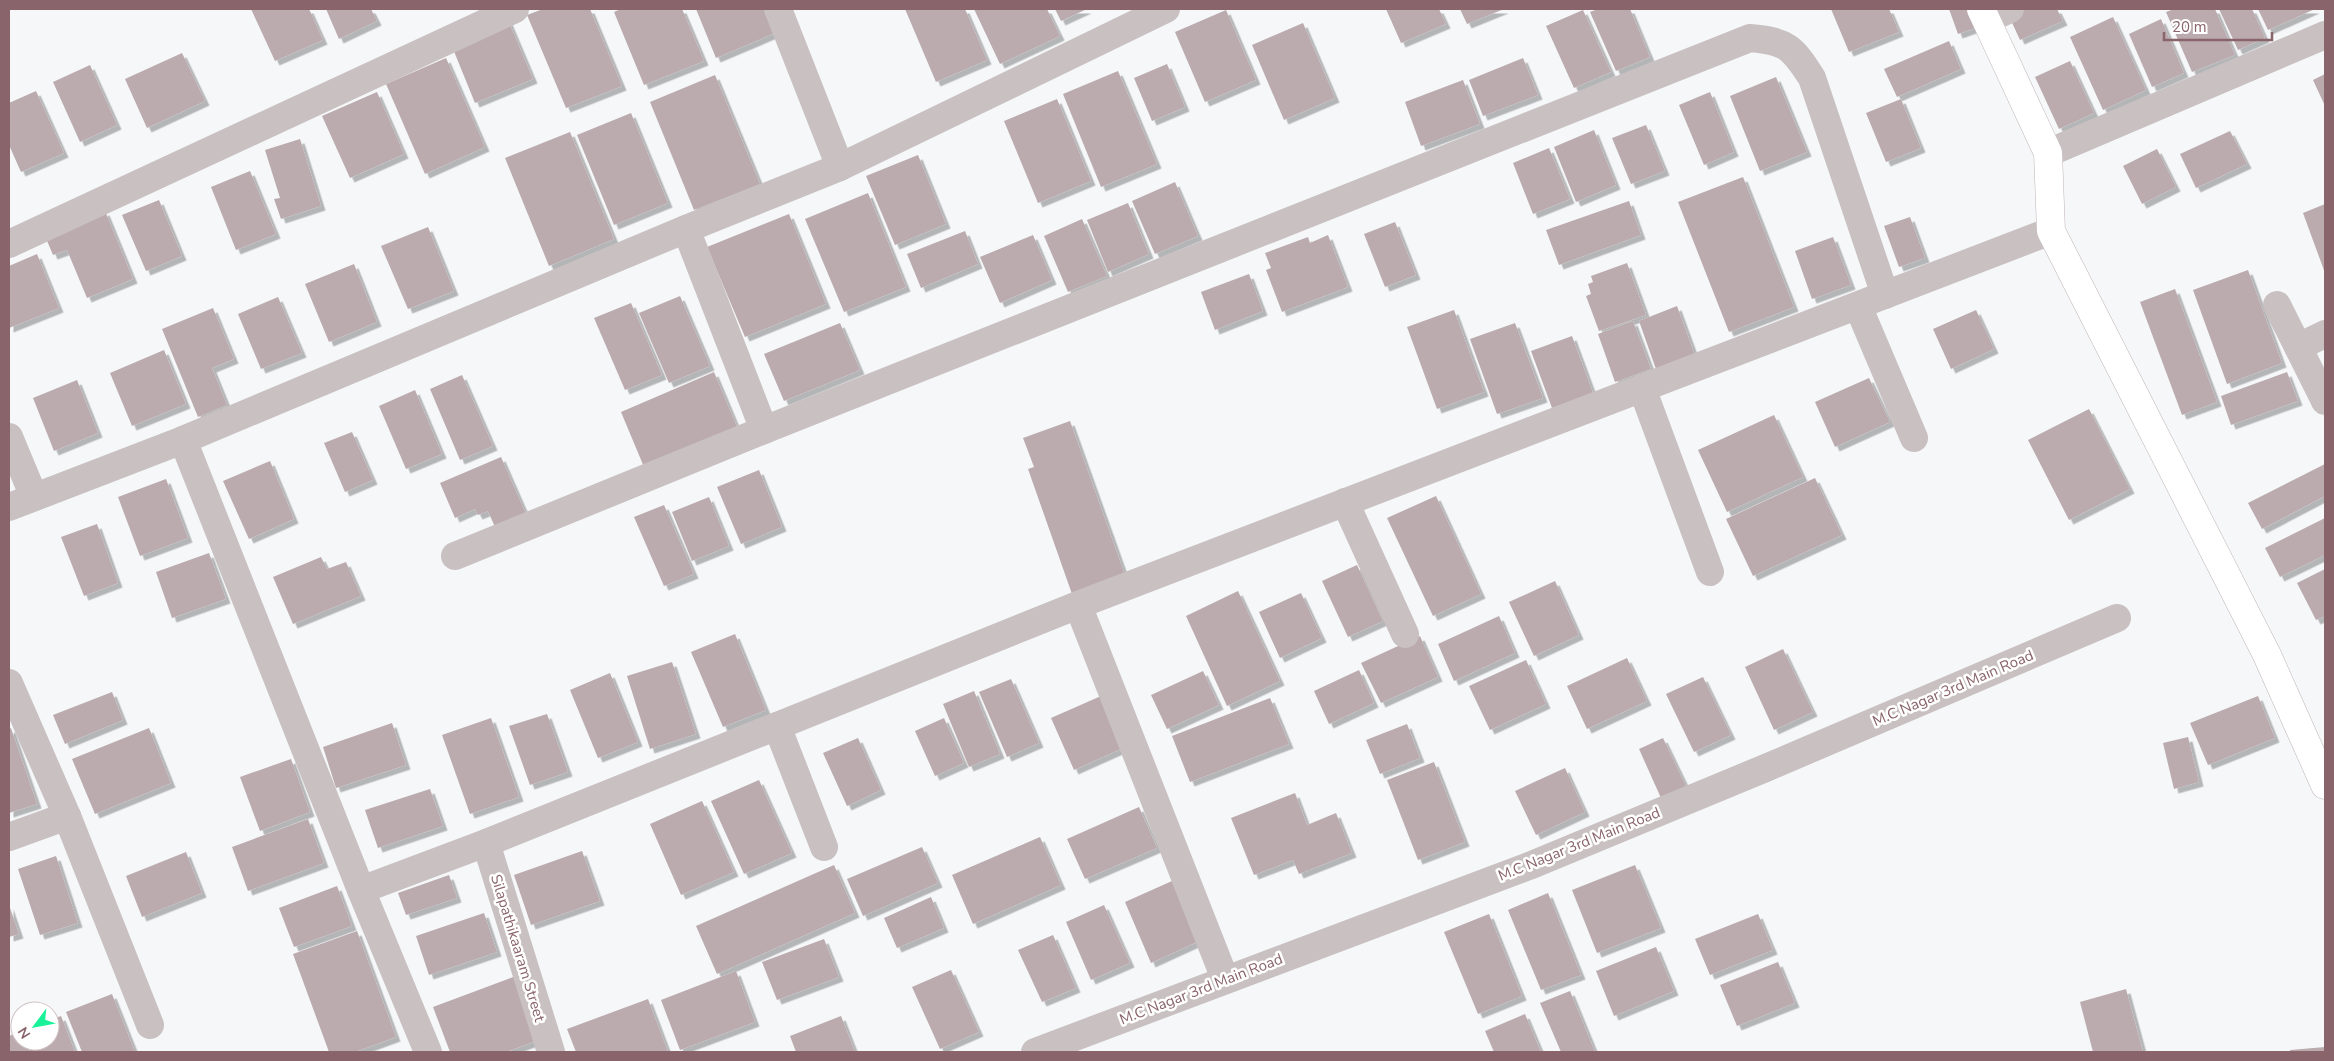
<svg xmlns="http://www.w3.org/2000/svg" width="2334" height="1061" viewBox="0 0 2334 1061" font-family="'Nunito Sans',sans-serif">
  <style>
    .building { fill: #bbabaf; filter: url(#shadow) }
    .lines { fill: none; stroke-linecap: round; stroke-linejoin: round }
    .secondary-casing { stroke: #c0b4b6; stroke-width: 29 }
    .street { stroke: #c9c0c2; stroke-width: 28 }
    .secondary { stroke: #fff; stroke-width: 28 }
    .labels { text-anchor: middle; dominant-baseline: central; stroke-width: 5; stroke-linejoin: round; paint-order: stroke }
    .street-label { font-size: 15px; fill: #89646b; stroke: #fff }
  </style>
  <defs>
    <filter id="shadow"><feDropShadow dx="4.5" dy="4.5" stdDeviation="0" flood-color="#0004"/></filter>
  </defs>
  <rect width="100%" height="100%" fill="#f5f7f8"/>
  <!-- building -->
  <g class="building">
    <polygon points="251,9 309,9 323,40 275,61"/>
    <polygon points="326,9 371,9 377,21 339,39"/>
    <polygon points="543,9 590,9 622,86 566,108 527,15"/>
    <polygon points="621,9 682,9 704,61 644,85 614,12"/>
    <polygon points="696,9 773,9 782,30 716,58"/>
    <polygon points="905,9 965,9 987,60 936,82"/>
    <polygon points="974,9 1047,9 1060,36 1000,64"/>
    <polygon points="1055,9 1087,9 1061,21"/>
    <polygon points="1386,9 1439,9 1446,24 1401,43"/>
    <polygon points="1460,9 1504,9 1467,24"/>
    <polygon points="1598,9 1630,9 1650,57 1616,71 1590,12"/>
    <polygon points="1831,9 1889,9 1899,32 1849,52"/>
    <polygon points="1949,9 1972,9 1978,27 1958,34"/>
    <polygon points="2019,9 2057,9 2063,21 2020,40 2008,14"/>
    <polygon points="2174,9 2215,9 2235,55 2192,72 2166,12"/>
    <polygon points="2219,9 2252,9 2265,38 2238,50"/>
    <polygon points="2258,9 2315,9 2268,30"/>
    <polygon points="1226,10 1256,80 1205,102 1175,32"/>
    <polygon points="1583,10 1611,72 1574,88 1546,26"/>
    <polygon points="2113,17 2146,90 2103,110 2070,37"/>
    <polygon points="2161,19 2184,73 2152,87 2129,34"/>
    <polygon points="508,20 533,79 475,103 451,44"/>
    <polygon points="1303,23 1335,98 1284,120 1252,45"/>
    <polygon points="1949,41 1961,69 1897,97 1884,69"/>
    <polygon points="182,53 205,101 147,128 125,79"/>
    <polygon points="446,58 485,147 425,174 386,84"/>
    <polygon points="1523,58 1538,95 1483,116 1469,80"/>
    <polygon points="2070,61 2094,113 2059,129 2035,77"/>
    <polygon points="1167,64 1185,107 1152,121 1134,78"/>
    <polygon points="90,65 117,125 80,142 53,82"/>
    <polygon points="1118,71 1157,164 1101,187 1063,94"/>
    <polygon points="2325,74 2325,106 2313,80"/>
    <polygon points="715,75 760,184 694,210 650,102"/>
    <polygon points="1776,77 1807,152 1760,171 1730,96"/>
    <polygon points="1463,80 1480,124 1421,146 1405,102"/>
    <polygon points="36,91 64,153 21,172 9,145 9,103"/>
    <polygon points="377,92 404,154 350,178 322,116"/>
    <polygon points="1710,92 1734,152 1704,165 1679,105"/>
    <polygon points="1057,99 1091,181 1038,203 1004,121"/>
    <polygon points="1901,99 1921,148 1886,162 1866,113"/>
    <polygon points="631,113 668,203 614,225 577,135"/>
    <polygon points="1646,125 1665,171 1631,184 1612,138"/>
    <polygon points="1594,130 1616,185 1576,202 1554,147"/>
    <polygon points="2230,131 2247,164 2196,188 2180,154"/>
    <polygon points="570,132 614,239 549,266 505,158"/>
    <polygon points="300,139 321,206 281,219 274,199 280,198 265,150"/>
    <polygon points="1549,148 1570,199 1533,214 1513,163"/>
    <polygon points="2157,149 2176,187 2142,204 2123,166"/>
    <polygon points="918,155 946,224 895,245 866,176"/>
    <polygon points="250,171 276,234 236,250 211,187"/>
    <polygon points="1743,177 1794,307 1729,332 1678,202"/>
    <polygon points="1175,182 1198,236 1155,254 1132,201"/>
    <polygon points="868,193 906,287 844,312 805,219"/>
    <polygon points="159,200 182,256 146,271 122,215"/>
    <polygon points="1629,201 1641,235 1559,265 1546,230"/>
    <polygon points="1128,203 1149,254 1108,272 1087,220"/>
    <polygon points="2325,204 2325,273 2303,213"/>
    <polygon points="105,211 133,279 87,298 67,250 53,255 45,236"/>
    <polygon points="789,214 826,304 745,337 707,247"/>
    <polygon points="1910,217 1925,258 1899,267 1884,226"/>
    <polygon points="1082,219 1107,276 1068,292 1044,236"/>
    <polygon points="1395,222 1416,275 1385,287 1364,234"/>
    <polygon points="428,227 454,291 408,309 381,246"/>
    <polygon points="965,231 978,264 921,288 907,254"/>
    <polygon points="1033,235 1052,280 1000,303 980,257"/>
    <polygon points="1328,235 1348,287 1282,312 1266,270 1271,268 1265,253 1308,237 1310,243"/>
    <polygon points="1833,237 1851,285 1812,299 1795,251"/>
    <polygon points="37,254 59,308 9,328 9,266"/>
    <polygon points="1627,263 1646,315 1599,331 1586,296 1591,294 1588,284 1593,282 1591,276"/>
    <polygon points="354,264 377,322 329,342 305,284"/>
    <polygon points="2248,270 2282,363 2227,384 2193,290"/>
    <polygon points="1249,274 1263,311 1215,330 1201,292"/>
    <polygon points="2175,289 2217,402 2182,415 2140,302"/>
    <polygon points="680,296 710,366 669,383 639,313"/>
    <polygon points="278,297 302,353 261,369 238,314"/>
    <polygon points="631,303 662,375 625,390 594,318"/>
    <polygon points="1677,306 1696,358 1657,372 1639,321"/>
    <polygon points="213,308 234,359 212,368 227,405 198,417 162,329"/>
    <polygon points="1454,310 1484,392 1437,409 1407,327"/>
    <polygon points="1976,310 1994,349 1951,369 1933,329"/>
    <polygon points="1633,321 1651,369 1615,382 1598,334"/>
    <polygon points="840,323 860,370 784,401 764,354"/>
    <polygon points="1515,323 1543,398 1497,414 1470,339"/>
    <polygon points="1572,336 1593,393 1552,408 1531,351"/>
    <polygon points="164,350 186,404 132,426 110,373"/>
    <polygon points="714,372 737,427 644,467 621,412"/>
    <polygon points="2287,372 2298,401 2231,425 2221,396"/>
    <polygon points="462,375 493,446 460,460 430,389"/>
    <polygon points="1869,378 1890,422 1835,447 1815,402"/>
    <polygon points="77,380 98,433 54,451 33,398"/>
    <polygon points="415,390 442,454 406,469 379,406"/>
    <polygon points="2089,409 2130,489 2069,520 2028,440"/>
    <polygon points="1774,415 1803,477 1727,512 1698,450"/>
    <polygon points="1070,421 1125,575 1072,594 1028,469 1034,467 1023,438"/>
    <polygon points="352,432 373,480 345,492 324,443"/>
    <polygon points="501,457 526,514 495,527 488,511 478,515 475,509 455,518 440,483"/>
    <polygon points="270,461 294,519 249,539 223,481"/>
    <polygon points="2325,464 2325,496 2262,529 2248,503"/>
    <polygon points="759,470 782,527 741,544 717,487"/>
    <polygon points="1815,478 1842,535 1753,576 1726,519"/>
    <polygon points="166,479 188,538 140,556 118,497"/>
    <polygon points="1436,496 1481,594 1433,616 1387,518"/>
    <polygon points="709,497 729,546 692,561 672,512"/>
    <polygon points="664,505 694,574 664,586 634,517"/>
    <polygon points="2325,518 2325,555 2280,577 2265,548"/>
    <polygon points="97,524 118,583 84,596 61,537"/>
    <polygon points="209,553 226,599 172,618 156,572"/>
    <polygon points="321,557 327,569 346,562 361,596 293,624 273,577"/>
    <polygon points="1357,565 1383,621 1348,637 1322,581"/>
    <polygon points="2325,569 2325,616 2316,620 2297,583"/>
    <polygon points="1555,581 1579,635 1534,656 1509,602"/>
    <polygon points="1238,591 1280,681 1227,706 1186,616"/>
    <polygon points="1301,593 1322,638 1280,658 1259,612"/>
    <polygon points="1499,616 1515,653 1454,681 1438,644"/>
    <polygon points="735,634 766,710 723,727 691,652"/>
    <polygon points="1420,636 1438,677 1381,703 1361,663"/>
    <polygon points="1783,649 1813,712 1774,730 1745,667"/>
    <polygon points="1627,658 1647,701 1587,729 1567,686"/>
    <polygon points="1526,660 1546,704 1490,730 1469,686"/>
    <polygon points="672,662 696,734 650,749 627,676"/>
    <polygon points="1359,670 1374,703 1329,724 1314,691"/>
    <polygon points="1203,671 1219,705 1167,729 1151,695"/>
    <polygon points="610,673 638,742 598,758 570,690"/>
    <polygon points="1703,677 1731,735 1694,752 1666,694"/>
    <polygon points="1011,679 1039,743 1007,757 979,692"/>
    <polygon points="974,691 1000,754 969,767 943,704"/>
    <polygon points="112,692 123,720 65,744 53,715"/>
    <polygon points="1101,696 1123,748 1074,770 1051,718"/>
    <polygon points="2258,696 2275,738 2208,765 2190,723"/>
    <polygon points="1270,698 1289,744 1190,782 1172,736"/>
    <polygon points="547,714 568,772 530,785 509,726"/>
    <polygon points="491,718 519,797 470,814 442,735"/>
    <polygon points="944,718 964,763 935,776 915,731"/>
    <polygon points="392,723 406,765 336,788 323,747"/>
    <polygon points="1407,724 1420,758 1380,774 1366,740"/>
    <polygon points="11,728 37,804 9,813 9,729"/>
    <polygon points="149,728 171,783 95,814 72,759"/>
    <polygon points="2188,737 2199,782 2174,789 2163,743"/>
    <polygon points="858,738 881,790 847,806 823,753"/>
    <polygon points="1663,738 1686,786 1661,798 1639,749"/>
    <polygon points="291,759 310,812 260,831 240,777"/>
    <polygon points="1434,762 1465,842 1418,860 1387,780"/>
    <polygon points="1565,768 1585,812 1536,835 1515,791"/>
    <polygon points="759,780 792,853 744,874 711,801"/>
    <polygon points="430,789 443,826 378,848 365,810"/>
    <polygon points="1295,793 1307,825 1336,813 1352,853 1299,874 1293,860 1254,875 1231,818"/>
    <polygon points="702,801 734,872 681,895 650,824"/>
    <polygon points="1139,807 1157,848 1085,879 1067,839"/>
    <polygon points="308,819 324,863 248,891 232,847"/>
    <polygon points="1040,837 1061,885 973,924 952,875"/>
    <polygon points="922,847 938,883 863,916 847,879"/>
    <polygon points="582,851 600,901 531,925 514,875"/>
    <polygon points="186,852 202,893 142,917 126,876"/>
    <polygon points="56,856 78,923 40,935 18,869"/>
    <polygon points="834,865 855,913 717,974 696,926"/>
    <polygon points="1635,865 1661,928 1597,953 1572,890"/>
    <polygon points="449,875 457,898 406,915 398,893"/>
    <polygon points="1172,881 1199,941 1151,963 1125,902"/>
    <polygon points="337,886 352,926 294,947 279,908"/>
    <polygon points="1548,893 1581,975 1541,990 1508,910"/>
    <polygon points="931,897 944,928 897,948 884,918"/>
    <polygon points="9,905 19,934 9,937"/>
    <polygon points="1104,905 1130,963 1091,980 1066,922"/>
    <polygon points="484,913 497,952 429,975 416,936"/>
    <polygon points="1489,914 1522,996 1478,1014 1444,932"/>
    <polygon points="1758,914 1773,950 1710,975 1695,939"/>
    <polygon points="357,931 396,1037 355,1052 329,1052 293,954"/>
    <polygon points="1053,935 1076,988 1042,1002 1018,950"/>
    <polygon points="824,939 839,977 777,1000 762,962"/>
    <polygon points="1656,947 1674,991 1614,1016 1596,971"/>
    <polygon points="1778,962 1795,1003 1737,1026 1720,985"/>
    <polygon points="951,970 979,1032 940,1049 912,987"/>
    <polygon points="736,971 755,1022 680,1050 661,1000"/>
    <polygon points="521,974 544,1038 506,1052 450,1052 433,1007"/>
    <polygon points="2126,989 2143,1052 2093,1052 2080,1002"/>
    <polygon points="1570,991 1595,1052 1561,1052 1540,1003"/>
    <polygon points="112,994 135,1052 82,1052 66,1012"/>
    <polygon points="648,999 668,1052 576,1052 567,1029"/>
    <polygon points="1525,1014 1541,1052 1494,1052 1485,1031"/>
    <polygon points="61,1016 75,1052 9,1052 9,1036 20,1031 20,1041 50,1041 50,1020"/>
    <polygon points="841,1016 855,1052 796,1052 790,1036"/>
    <polygon points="2325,1047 2325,1052 2290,1052 2290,1050"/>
  </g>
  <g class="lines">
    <defs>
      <polyline id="secondary" points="1981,9 2048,153 2051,231 2267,655 2325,785"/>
    </defs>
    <!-- secondary casing -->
    <use href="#secondary" class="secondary-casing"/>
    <!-- street -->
    <g class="street">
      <polyline points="778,9 840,167"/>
      <polyline points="1986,20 2010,9"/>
      <polyline points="2048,153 2325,35"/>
      <path d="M686 229 764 430 1750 38C1787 41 1793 48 1812 78L1885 295"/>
      <polyline points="9,244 515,9"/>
      <polyline points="2277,305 2325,401"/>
      <polyline points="1858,306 1914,438"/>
      <polyline points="2298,347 2325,334"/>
      <polyline points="1642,388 1710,572"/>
      <polyline points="9,437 34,497"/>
      <polyline points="183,440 361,890 428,1052"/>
      <polyline points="1345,502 1405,634"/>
      <polyline points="9,507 183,440 686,229 840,167 1166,9"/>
      <polyline points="455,556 764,430"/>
      <polyline points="1078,605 1225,979"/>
      <polyline points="9,683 67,816 150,1025"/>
      <polyline points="777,726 824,847"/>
      <polyline points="9,837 67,816"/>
      <polyline points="486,843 551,1052"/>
      <polyline points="361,890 486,843 1078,605 2051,231"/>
      <polyline points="1035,1052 1529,866 1768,767 2117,618"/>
    </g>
    <!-- secondary -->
    <use href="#secondary" class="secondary"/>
  </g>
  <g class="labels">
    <!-- street labels -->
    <g class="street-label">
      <text transform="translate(1953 688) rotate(-23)">M.C Nagar 3rd Main Road</text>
      <text transform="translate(1579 844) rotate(-22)">M.C Nagar 3rd Main Road</text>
      <text transform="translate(518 948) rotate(73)">Silapathikaaram Street</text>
      <text transform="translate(1201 989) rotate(-21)">M.C Nagar 3rd Main Road</text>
    </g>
  </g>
  <!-- border -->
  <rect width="2334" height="1061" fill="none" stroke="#89646b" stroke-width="20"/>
  <!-- north arrow -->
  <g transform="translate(35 1026) rotate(238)"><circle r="24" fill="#ffffff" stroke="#d0c1c4"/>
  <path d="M0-4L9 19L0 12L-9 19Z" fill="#1af29a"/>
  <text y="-8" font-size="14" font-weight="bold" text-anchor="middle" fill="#89646b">N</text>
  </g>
  <!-- scale -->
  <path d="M2164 32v8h108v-8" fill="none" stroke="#89646b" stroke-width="2.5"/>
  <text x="2172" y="32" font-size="15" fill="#89646b" stroke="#ffffff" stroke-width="4" paint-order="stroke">20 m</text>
</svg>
